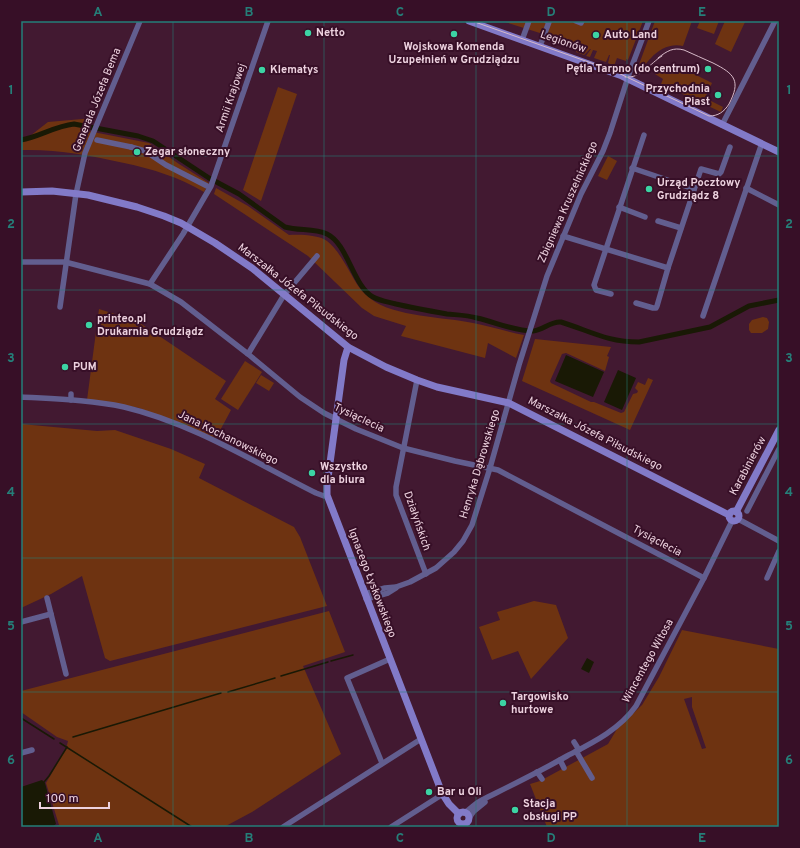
<svg xmlns="http://www.w3.org/2000/svg" width="800" height="848" viewBox="0 0 800 848" font-family="Overpass,sans-serif">
  <style>
    .green { fill: #6e3311; fill-rule: evenodd }
    .water { fill: #191905 }
    .lines { fill: none; stroke-linecap: round; stroke-linejoin: round }
    .stream { stroke: #191905; stroke-width: 1.5 }
    .canal { stroke: #191905; stroke-width: 5 }
    .street { stroke: #625e8f; stroke-width: 5.5 }
    .secondary { stroke: #827ac8; stroke-width: 7 }
    .tram { stroke: #d6b9c8; stroke-width: 1 }
    .grid { fill: none; stroke: #257f79; stroke-width: 1; stroke-opacity: 0.55 }
    .poi-dot { fill: #3cd4a4; stroke: #370f27; stroke-width: 1.5 }
    .labels { text-anchor: middle; dominant-baseline: central; stroke-width: 4; stroke-linejoin: round; paint-order: stroke }
    .poi-label { font-size: 11px; font-weight: bold; fill: #edd2df; stroke: #370f27; text-anchor: start }
    .street-label { font-size: 11px; fill: #edd2df; stroke: #370f27 }
    .neatline { fill: none; stroke: #257f79; stroke-width: 1.5 }
    .grid-label { font-size: 13px; text-anchor: middle; font-weight: bold; fill: #257f79 }
  </style>
  <rect width="100%" height="100%" fill="#421931"/>
  <!-- green -->
  <g class="green">
    <polygon points="502,21 643,21 628,60 626,59 626,61 617,58 614,66 608,63 610,55 609,55 606,62 594,58 597,51 593,50 590,57 586,56 591,49 590,49 584,55 576,52 578,45"/>
    <path d="M655 21H692L683 46C671 43 659 49 651 58 646 63 643 68 637 70Z"/>
    <polygon points="700,21 719,21 714,34 697,28"/>
    <polygon points="725,21 745,22 731,52 715,44"/>
    <polygon points="666,64 672,67 676,65 712,83 705,98 723,107 721,112 661,84 663,79 655,74"/>
    <polygon points="278,87 297,94 261,201 243,190"/>
    <path d="M94 118 88 131 149 143 179 164 209 183 204 192C179 177 152 169 124 163 90 155 56 149 21 150V143L48 122Z"/>
    <polygon points="608,156 617,161 607,180 598,176"/>
    <path d="M216 188 248 206 289 235C299 234 320 235 327 241 338 249 348 269 355 281 359 288 364 294 371 299 394 317 445 317 473 323 490 326 507 332 524 335L516 358 488 343 485 358 401 336 406 326 374 316 362 308 308 256 214 194Z"/>
    <polygon points="99,309 137,321 226,381 215,399 231,410 216,438 139,408 114,403 87,400"/>
    <polygon points="763,317 767,318 769,322 768,329 762,333 751,333 749,330 749,324 752,320"/>
    <polygon points="535,339 611,347 607,356 609,357 605,371 566,353 562,354 550,381 551,383 591,402 594,402 621,413 624,412 633,394 637,393 638,391 635,388 638,382 645,385 648,378 653,380 630,430 522,381"/>
    <polygon points="245,361 262,372 238,410 221,399"/>
    <polygon points="261,375 274,383 269,391 256,383"/>
    <polygon points="21,424 97,431 115,430 171,449 205,464 199,478 294,527 300,537 327,606 110,661 105,658 82,576 51,594 21,608"/>
    <polygon points="534,601 556,605 568,638 531,679 518,651 492,660 479,627 500,620 497,612"/>
    <polygon points="329,611 345,652 303,666 341,754 252,812 224,827 53,827 59,825 46,783 66,749 68,741 57,737 21,712 21,691"/>
    <path d="M682 630 779 649V827H547L530 784 540 781 608 744 617 729 642 705 659 677ZM692 697V707L706 748 702 749 684 699Z"/>
  </g>
  <!-- water -->
  <g class="water">
    <polygon points="566,355 604,372 593,397 555,381"/>
    <polygon points="618,370 636,378 622,410 604,402"/>
    <polygon points="587,658 594,662 589,673 581,669"/>
    <polygon points="42,780 45,783 56,824 52,827 21,827 21,787"/>
  </g>
  <g class="lines">
    <!-- stream -->
    <g class="stream">
      <polyline points="331,661 353,655"/>
      <polyline points="281,676 328,662"/>
      <polyline points="228,692 275,678"/>
      <polyline points="21,718 54,739"/>
      <polyline points="73,737 221,693"/>
      <polyline points="60,743 192,827"/>
      <polyline points="44,782 49,776 67,747"/>
    </g>
    <!-- canal -->
    <path class="canal" d="M21 140C39 137 55 126 74 124L138 136 153 141 209 178 239 194 285 227C299 231 314 228 327 234 348 244 353 286 373 297 380 301 389 302 396 304 413 308 430 311 447 314 457 315 467 315 477 318 495 322 514 331 533 331 543 330 551 321 561 322 590 331 607 342 639 342L710 327 749 306 779 300"/>
    <!-- street -->
    <g class="street">
      <polyline points="576,21 581,23 582,21"/>
      <polyline points="522,40 529,21"/>
      <polyline points="540,46 549,22 547,21"/>
      <polyline points="722,125 775,21"/>
      <polyline points="97,140 131,147"/>
      <polyline points="131,147 145,151 166,165 207,186"/>
      <polyline points="632,168 694,189"/>
      <polyline points="746,188 779,205"/>
      <polyline points="619,207 645,217"/>
      <polyline points="658,221 681,228"/>
      <polyline points="563,236 668,268"/>
      <polyline points="21,262 65,262 150,284 181,302 248,354 300,397 324,413 356,429 403,448 455,461 498,470 704,578"/>
      <polyline points="150,284 183,234 211,186 268,21"/>
      <polyline points="611,294 596,290 594,285 644,135"/>
      <polyline points="636,303 653,308 656,308 657,306 668,268 701,169 719,174 721,172 730,147"/>
      <polyline points="60,307 76,194 85,153 140,21"/>
      <polyline points="703,316 762,143"/>
      <polyline points="248,354 284,295 317,256"/>
      <polyline points="417,380 396,487 396,495 426,574"/>
      <path d="M21 397C55 399 91 400 124 407 192 423 254 462 316 493L324 496 327 495"/>
      <polyline points="71,400 71,394"/>
      <polyline points="747,511 779,449"/>
      <polyline points="738,519 779,541"/>
      <polyline points="767,578 779,551"/>
      <polyline points="365,594 385,588 396,587 410,582 436,568 454,552 463,541 472,525 490,468 519,365 547,276 581,194 603,151 610,133 630,71 649,21"/>
      <polyline points="47,598 66,674"/>
      <polyline points="366,599 388,593 396,588"/>
      <polyline points="21,622 51,614"/>
      <polyline points="574,742 579,750"/>
      <polyline points="576,751 592,778"/>
      <polyline points="21,753 32,750"/>
      <polyline points="560,760 564,768"/>
      <polyline points="382,763 347,678 390,659"/>
      <polyline points="537,772 542,779"/>
      <path d="M464 813C471 809 475 803 482 800 510 786 539 772 567 756 592 743 619 730 636 706L704 578 732 521"/>
      <polyline points="469,818 474,811 485,802"/>
      <polyline points="283,827 421,739"/>
      <polyline points="391,827 443,794"/>
    </g>
    <!-- secondary -->
    <g class="secondary">
      <polyline points="469,21 622,76 779,152"/>
      <polyline points="21,192 52,191 88,195 137,207 164,216 181,223 215,243 252,268 348,347 386,367 417,380 437,387 509,403 729,515"/>
      <polyline points="348,347 344,360 327,485 327,495 442,793 449,804 459,814"/>
      <circle cx="734" cy="516" r="5"/>
      <polyline points="736,512 779,430"/>
      <circle cx="463" cy="818" r="6"/>
    </g>
    <!-- tram -->
    <g class="tram">
      <path d="M472 21 614 71 709 116C718 116 724 112 729 104 741 81 735 74 713 63 703 59 694 54 684 50 673 47 667 51 658 58"/>
      <path d="M625 77C641 79 650 63 662 56"/>
    </g>
  </g>
  <!-- grid -->
  <path class="grid" d="M173 21V827M324 21V827M476 21V827M627 21V827M21 156H779M21 290H779M21 424H779M21 558H779M21 692H779"/>
  <!-- markers -->
  <g class="poi-dot">
    <circle cx="308" cy="33" r="4"/>
    <circle cx="454" cy="34" r="4"/>
    <circle cx="596" cy="35" r="4"/>
    <circle cx="708" cy="69" r="4"/>
    <circle cx="262" cy="70" r="4"/>
    <circle cx="718" cy="95" r="4"/>
    <circle cx="137" cy="152" r="4"/>
    <circle cx="649" cy="189" r="4"/>
    <circle cx="89" cy="325" r="4"/>
    <circle cx="65" cy="367" r="4"/>
    <circle cx="312" cy="473" r="4"/>
    <circle cx="503" cy="703" r="4"/>
    <circle cx="429" cy="792" r="4"/>
    <circle cx="515" cy="810" r="4"/>
  </g>
  <g class="labels">
    <!-- poi labels -->
    <g class="poi-label">
      <text x="316" y="33">Netto</text>
      <text x="604" y="35">Auto Land</text>
      <text x="454" y="47" text-anchor="middle">Wojskowa Komenda<tspan x="454" dy="13">Uzupełnień w Grudziądzu</tspan></text>
      <text x="700" y="69" text-anchor="end">Pętla Tarpno (do centrum)</text>
      <text x="270" y="70">Klematys</text>
      <text x="710" y="89" text-anchor="end">Przychodnia<tspan x="710" dy="13">Piast</tspan></text>
      <text x="145" y="152">Zegar słoneczny</text>
      <text x="657" y="183">Urząd Pocztowy<tspan x="657" dy="13">Grudziądz 8</tspan></text>
      <text x="97" y="319">printeo.pl<tspan x="97" dy="13">Drukarnia Grudziądz</tspan></text>
      <text x="73" y="367">PUM</text>
      <text x="320" y="467">Wszystko<tspan x="320" dy="13">dla biura</tspan></text>
      <text x="511" y="697">Targowisko<tspan x="511" dy="13">hurtowe</tspan></text>
      <text x="437" y="792">Bar u Oli</text>
      <text x="523" y="804">Stacja<tspan x="523" dy="13">obsługi PP</tspan></text>
    </g>
    <!-- street labels -->
    <g class="street-label">
      <text transform="translate(563 42) rotate(19)">Legionów</text>
      <text transform="translate(231 98) rotate(-71)">Armii Krajowej</text>
      <text transform="translate(97 100) rotate(-68)">Generała Józefa Bema</text>
      <text transform="translate(568 202) rotate(-66)">Zbigniewa Kruszelnickiego</text>
      <text transform="translate(298 292) rotate(38)">Marszałka Józefa Piłsudskiego</text>
      <text transform="translate(359 418) rotate(25)">Tysiąclecia</text>
      <text transform="translate(595 434) rotate(27)">Marszałka Józefa Piłsudskiego</text>
      <text transform="translate(228 438) rotate(26)">Jana Kochanowskiego</text>
      <text transform="translate(480 464) rotate(-73)">Henryka Dąbrowskiego</text>
      <text transform="translate(748 466) rotate(-62)">Karabinierów</text>
      <text transform="translate(417 521) rotate(71)">Działyńskich</text>
      <text transform="translate(657 541) rotate(28)">Tysiąclecia</text>
      <text transform="translate(372 583) rotate(69)">Ignacego Łyskowskiego</text>
      <text transform="translate(648 661) rotate(-61)">Wincentego Witosa</text>
    </g>
  </g>
  <!-- border -->
  <rect width="800" height="848" fill="none" stroke="#370f27" stroke-width="44"/>
  <!-- scale -->
  <path d="M40 802v6h69v-6" fill="none" stroke="#edd2df" stroke-width="2"/>
  <text x="46" y="802" font-size="12" fill="#edd2df" stroke="#370f27" stroke-width="3" paint-order="stroke">100 m</text>
  <rect x="22" y="22" width="756" height="804" class="neatline"/>
  <g class="grid-label">
    <text x="98" y="16">A</text>
    <text x="249" y="16">B</text>
    <text x="400" y="16">C</text>
    <text x="551" y="16">D</text>
    <text x="702" y="16">E</text>
    <text x="11" y="94">1</text>
    <text x="789" y="94">1</text>
    <text x="11" y="228">2</text>
    <text x="789" y="228">2</text>
    <text x="11" y="362">3</text>
    <text x="789" y="362">3</text>
    <text x="11" y="496">4</text>
    <text x="789" y="496">4</text>
    <text x="11" y="630">5</text>
    <text x="789" y="630">5</text>
    <text x="11" y="764">6</text>
    <text x="789" y="764">6</text>
    <text x="98" y="842">A</text>
    <text x="249" y="842">B</text>
    <text x="400" y="842">C</text>
    <text x="551" y="842">D</text>
    <text x="702" y="842">E</text>
  </g>
</svg>
